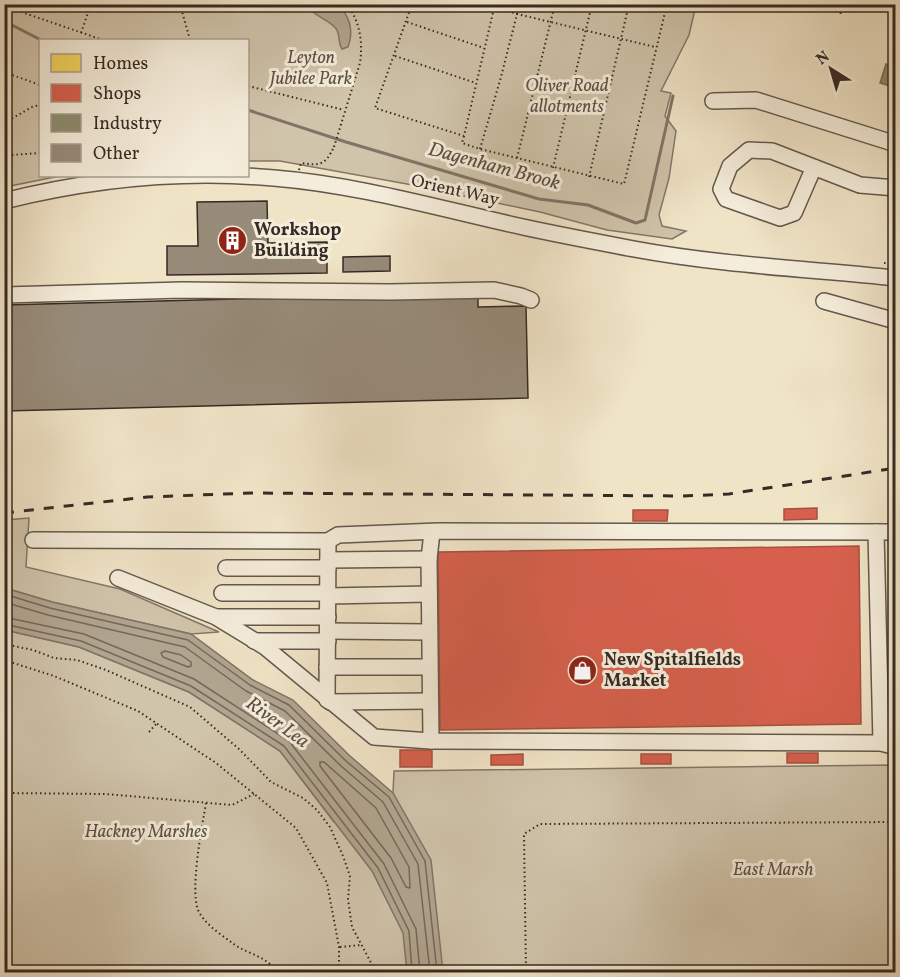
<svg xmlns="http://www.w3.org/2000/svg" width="900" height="977" viewBox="0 0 900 977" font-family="Vollkorn,serif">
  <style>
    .green { fill: #d0c4ab; stroke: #837768; stroke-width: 1.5 }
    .water { fill: #b1a590; stroke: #807465; stroke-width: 1.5 }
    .homes { fill: #f6d55c; stroke: #bca24b; stroke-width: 1.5 }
    .shops { fill: #d6604d; stroke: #a65041; stroke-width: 1.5 }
    .industry { fill: #8c8c6e; stroke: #726f58; stroke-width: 1.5 }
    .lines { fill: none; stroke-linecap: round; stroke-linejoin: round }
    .shore { stroke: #74685a; stroke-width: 1.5 }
    .stream { stroke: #807465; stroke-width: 3 }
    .building { fill: #978b79; stroke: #362a24; stroke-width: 1.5 }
    .minor-casing { stroke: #64584d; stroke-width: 18 }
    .path { stroke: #362a24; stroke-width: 2; stroke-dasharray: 1.5 3; stroke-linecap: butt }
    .minor { stroke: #f5eddb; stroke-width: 15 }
    .rail { stroke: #362a24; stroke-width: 3; stroke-dasharray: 10 10; stroke-linecap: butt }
    .labels { text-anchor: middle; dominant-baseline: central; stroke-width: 6; stroke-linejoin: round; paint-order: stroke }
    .park-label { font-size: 18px; font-style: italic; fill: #5c5046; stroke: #f5eddb }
    .street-label { font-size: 18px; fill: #362a24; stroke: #f5eddb }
    .poi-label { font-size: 18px; font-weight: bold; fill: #362a24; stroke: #f5eddb; text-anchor: start }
    .water-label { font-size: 20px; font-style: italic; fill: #5b4f44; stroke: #f5eddb }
  </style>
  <rect width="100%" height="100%" fill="#f0e4c7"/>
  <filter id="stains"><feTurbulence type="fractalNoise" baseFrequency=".00333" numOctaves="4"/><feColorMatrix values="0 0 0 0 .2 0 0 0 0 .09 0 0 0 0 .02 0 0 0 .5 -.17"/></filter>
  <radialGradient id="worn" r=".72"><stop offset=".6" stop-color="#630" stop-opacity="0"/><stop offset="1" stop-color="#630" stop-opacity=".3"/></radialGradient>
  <!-- green -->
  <g class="green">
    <polygon points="5,5 696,5 689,35 661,91 671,93 665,116 676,131 669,178 659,215 662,226 686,231 672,239 607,230 540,212 407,184 280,161 248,161 248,40 40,40 40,176 60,176 5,187"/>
    <polygon points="29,518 26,567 120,589 219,632 191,634 52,602 5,588 4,520"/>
    <polygon points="5,630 79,647 189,692 280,751 334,822 393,793 394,771 895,765 895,972 5,972"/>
  </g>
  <!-- water -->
  <g class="water">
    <path d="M307 5H337C350 15 354 31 348 47L342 49C338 43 340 36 337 30 330 19 313 17 307 5Z"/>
    <polygon points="5,588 52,602 191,634 253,680 293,700 350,756 393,793 431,860 443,972 407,972 403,933 372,871 280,751 189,692 79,647 5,630"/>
  </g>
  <!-- homes -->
  <polygon class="homes" points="819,4 835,4 834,9"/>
  <!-- shops -->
  <g class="shops">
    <polygon points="817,508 817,519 784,520 784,509"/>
    <polygon points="633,510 668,510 667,521 633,521"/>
    <polygon points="859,546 861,724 440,730 438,552"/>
    <rect x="400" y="750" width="32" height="17"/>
    <rect x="787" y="753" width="31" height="10"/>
    <polygon points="523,754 523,765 491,765 491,755"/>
    <rect x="641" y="754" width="30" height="10"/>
  </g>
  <!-- industry -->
  <polygon class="industry" points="886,64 896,67 896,78 893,87 880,83"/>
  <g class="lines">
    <!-- shore -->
    <g class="shore">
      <polyline points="4,594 50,608 188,640 250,685 289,705 346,761 389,797 425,861 437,972"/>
      <polyline points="4,602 48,615 185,647 246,691 285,711 341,766 383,802 418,864 430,972"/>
      <polyline points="4,617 84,634 194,679 289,741 384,864 416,929 420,972"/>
      <polyline points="4,624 81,641 191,686 284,746 378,868 409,931 412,972"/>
      <polygon points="165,651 181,655 191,662 191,666 188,667 163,657 161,653"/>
      <polygon points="320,762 324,762 376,808 409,867 410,888 406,887 391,858 320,766"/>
    </g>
    <!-- stream -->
    <g class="stream">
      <polyline points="4,21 41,40"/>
      <polyline points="248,110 346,142 539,199 588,205 636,223 645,220 673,96"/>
    </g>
  </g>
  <!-- building -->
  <g class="building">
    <polygon points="267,201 268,243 327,242 327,273 167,275 167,246 198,246 197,202"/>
    <polygon points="390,256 390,271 343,272 343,257"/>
    <polygon points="478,293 478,307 526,306 528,398 4,411 4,305"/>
  </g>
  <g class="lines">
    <defs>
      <g id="minor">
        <polyline points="713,101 756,100 896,144"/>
        <polyline points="814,167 794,213 780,218 726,199 721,189 730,166 749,150 772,151 860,185 896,188"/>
        <path d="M4 201C92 179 184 170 274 178 359 185 441 209 523 227 560 235 597 242 634 249 720 265 809 269 896 278"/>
        <polyline points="4,295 182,290 390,292 494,290 521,296 531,300"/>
        <polyline points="824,301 896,321"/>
        <polyline points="876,532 881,743"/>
        <polyline points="33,540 328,541 338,535 438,531 896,532"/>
        <polyline points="328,560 429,559"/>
        <polyline points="226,568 328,568"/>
        <polyline points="118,578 216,617 265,647 374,737 431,741 881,743 896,747"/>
        <polyline points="222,593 328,593"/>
        <polyline points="328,596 429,594"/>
        <polyline points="216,617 328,617"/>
        <polyline points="328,631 429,632"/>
        <polyline points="254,641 328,641"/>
        <polyline points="327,667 429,667"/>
        <polyline points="327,700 328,541"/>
        <polyline points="330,702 430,701"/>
        <polyline points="431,741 429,559 432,532"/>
      </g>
    </defs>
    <!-- minor casing -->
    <use href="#minor" class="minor-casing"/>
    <!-- path -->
    <g class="path">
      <polyline points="180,4 190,40"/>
      <polyline points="412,4 375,108 464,136 495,4"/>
      <polyline points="814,4 841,13 843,4"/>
      <polyline points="4,6 103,40"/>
      <polyline points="495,7 517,14 519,4"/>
      <polyline points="407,22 484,48"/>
      <polyline points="81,33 91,4"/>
      <polyline points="248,50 252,49"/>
      <polyline points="395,56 476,83"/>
      <polyline points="4,72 40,85"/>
      <polyline points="248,86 344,110"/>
      <polyline points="4,123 32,107 40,105"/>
      <polyline points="464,136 462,143 480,149 624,184 667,4"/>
      <path d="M334 147 360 63C363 42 360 22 347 4"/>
      <polyline points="480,149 501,77 517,14 655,47"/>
      <polyline points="517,158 555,4"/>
      <polyline points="4,159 11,155 40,153"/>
      <polyline points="553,168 592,4"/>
      <path d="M299 170 301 163C321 166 325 165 334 147"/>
      <polyline points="589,177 629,4"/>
      <polyline points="884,263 896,263"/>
      <polyline points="4,644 33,650 54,658 77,660 106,670 190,707 239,749 271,782 303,798 317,810 330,827 343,856 350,876 348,899 352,927 376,972"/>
      <polyline points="4,660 54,676 138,711 216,763 296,828 327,883 339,947 339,972"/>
      <polyline points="149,732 157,723"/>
      <polyline points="4,793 106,794 232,805 254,794"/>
      <path d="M206 803C202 827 190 888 198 910 205 925 222 935 235 945 247 953 260 955 271 965L272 972"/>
      <polyline points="340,947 361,945"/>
      <polyline points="526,972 524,834 540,824 896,822"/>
    </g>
    <!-- minor -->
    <use href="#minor" class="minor"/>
    <!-- rail -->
    <polyline class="rail" points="4,513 147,497 252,493 683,496 729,494 896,468"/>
  </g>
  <!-- icons -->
  <defs>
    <symbol id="building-disc" viewBox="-11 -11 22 22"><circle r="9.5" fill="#8f2418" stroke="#f5eddb"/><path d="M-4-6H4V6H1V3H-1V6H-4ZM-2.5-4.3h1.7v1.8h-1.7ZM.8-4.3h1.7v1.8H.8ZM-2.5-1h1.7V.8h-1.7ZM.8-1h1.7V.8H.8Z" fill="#fff"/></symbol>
    <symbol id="shop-disc" viewBox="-11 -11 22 22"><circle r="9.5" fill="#8f2418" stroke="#f5eddb"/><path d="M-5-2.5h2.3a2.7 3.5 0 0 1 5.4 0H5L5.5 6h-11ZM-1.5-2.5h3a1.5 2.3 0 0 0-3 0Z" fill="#fff"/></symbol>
  </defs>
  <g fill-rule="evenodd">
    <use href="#building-disc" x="216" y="224" width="33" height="33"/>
    <use href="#shop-disc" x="566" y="654" width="33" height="33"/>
  </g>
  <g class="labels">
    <!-- park labels -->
    <g class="park-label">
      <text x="311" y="58">Leyton<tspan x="311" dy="21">Jubilee Park</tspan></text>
      <text x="567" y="86">Oliver Road<tspan x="567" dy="21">allotments</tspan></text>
      <text x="146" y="832">Hackney Marshes</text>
      <text x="773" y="870">East Marsh</text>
    </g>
    <!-- street labels -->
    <g class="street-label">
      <text transform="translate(455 191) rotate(13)">Orient Way</text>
    </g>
    <!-- poi labels -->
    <g class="poi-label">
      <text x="254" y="230">Workshop<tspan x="254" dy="21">Building</tspan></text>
      <text x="604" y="660">New Spitalfields<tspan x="604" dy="21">Market</tspan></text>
    </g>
    <!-- water labels -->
    <g class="water-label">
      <text transform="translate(494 167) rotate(15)">Dagenham Brook</text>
      <text transform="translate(277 723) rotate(36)">River Lea</text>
    </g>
  </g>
  <!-- margin -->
  <rect width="900" height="977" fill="none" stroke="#f0e4c7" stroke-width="24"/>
  <rect x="6" y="6" width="888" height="965" fill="none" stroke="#362a24" stroke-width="3"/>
  <rect x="12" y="12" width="876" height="953" fill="none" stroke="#362a24" stroke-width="1.5"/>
  <!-- legend -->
  <rect x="39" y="39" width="210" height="138" fill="#f5eddb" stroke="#a99f92" stroke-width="1.5"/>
  <rect x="51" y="54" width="30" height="18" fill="#f6d55c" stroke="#a99f92" stroke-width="1.5"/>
  <text x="93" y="69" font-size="18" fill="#362a24">Homes</text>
  <rect x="51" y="84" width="30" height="18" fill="#d6604d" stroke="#a99f92" stroke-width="1.5"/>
  <text x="93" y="99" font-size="18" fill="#362a24">Shops</text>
  <rect x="51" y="114" width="30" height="18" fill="#8c8c6e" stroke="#a99f92" stroke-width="1.5"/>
  <text x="93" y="129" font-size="18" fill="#362a24">Industry</text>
  <rect x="51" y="144" width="30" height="18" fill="#978b79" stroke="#a99f92" stroke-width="1.5"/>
  <text x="93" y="159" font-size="18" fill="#362a24">Other</text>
  <!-- north arrow -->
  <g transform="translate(831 69) rotate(323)" stroke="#f5eddb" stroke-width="4.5" paint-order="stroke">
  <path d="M0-4.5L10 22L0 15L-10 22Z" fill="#362a24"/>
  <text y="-9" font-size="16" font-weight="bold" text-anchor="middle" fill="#362a24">N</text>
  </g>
  <rect width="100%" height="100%" filter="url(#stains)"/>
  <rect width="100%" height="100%" fill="url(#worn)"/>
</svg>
